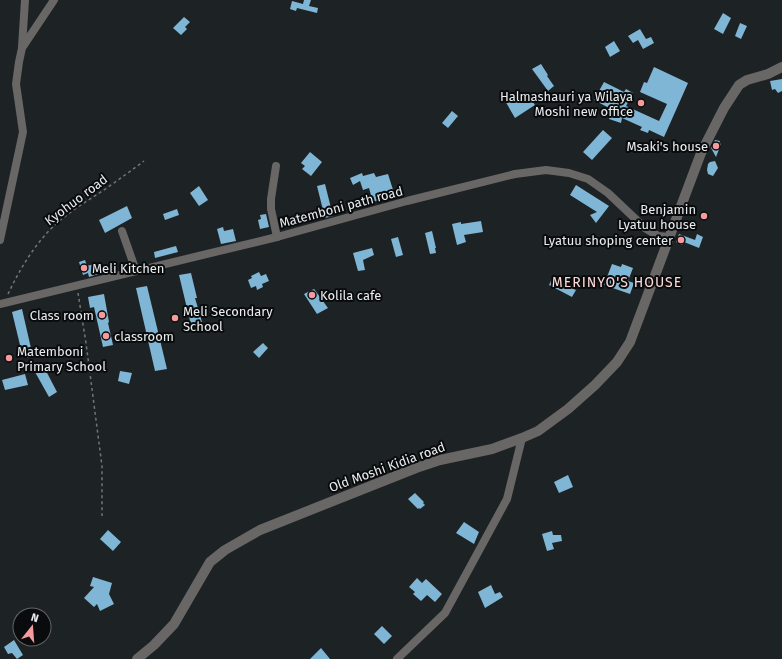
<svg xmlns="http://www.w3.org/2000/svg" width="782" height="659" viewBox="0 0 782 659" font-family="'Fira Sans',sans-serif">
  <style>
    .building { fill: #80b6d5 }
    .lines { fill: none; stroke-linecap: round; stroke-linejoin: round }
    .path { stroke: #727678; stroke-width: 1.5; stroke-dasharray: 3 3; stroke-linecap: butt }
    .minor { stroke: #696666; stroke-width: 8 }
    .tertiary { stroke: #696666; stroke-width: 10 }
    .poi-dot { fill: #f59b9e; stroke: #090b0c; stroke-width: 1.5 }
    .labels { text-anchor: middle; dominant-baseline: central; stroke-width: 4; stroke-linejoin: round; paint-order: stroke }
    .poi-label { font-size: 13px; fill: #e9ecee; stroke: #090b0c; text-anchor: end }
    .street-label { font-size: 13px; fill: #e9ecee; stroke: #090b0c }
    .neighbourhood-label { font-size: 14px; letter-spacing: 1px; fill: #fedada; stroke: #090b0c }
  </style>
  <rect width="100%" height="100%" fill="#1d2224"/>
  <!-- building -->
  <g class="building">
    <polygon points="304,0 311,0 309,6 318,8 317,13 297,8 296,11 290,9 292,1 303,4"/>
    <polygon points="723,13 731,18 723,34 714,29"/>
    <polygon points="184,17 190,22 185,27 187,29 181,35 173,28"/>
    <polygon points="740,23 747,26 741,39 735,36"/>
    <polygon points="640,29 646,39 651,37 654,43 643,49 638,40 633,43 628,36"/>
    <polygon points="614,41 620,51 610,57 605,47"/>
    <polygon points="541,64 548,75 547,76 554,86 548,91 532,69"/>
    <polygon points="654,67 688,83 664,137 649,130 648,133 640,130 642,127 622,118 621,123 609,119 611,109 594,100 604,82 624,92 626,89 633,93 626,106 659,121 667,104 640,92 644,82 647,83"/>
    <polygon points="782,79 782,91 778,93 775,89 772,90 770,81"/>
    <polygon points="511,95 513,97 516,95 520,103 530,97 535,105 515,118 504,99"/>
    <polygon points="452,111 458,116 448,128 442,123"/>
    <polygon points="603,130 612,138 592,160 583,152"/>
    <polygon points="715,140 720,141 719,143 721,144 716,157 711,148"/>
    <polygon points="310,152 322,162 311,176 302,169 305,166 301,163"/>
    <polygon points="715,161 718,168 713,176 708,174 707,170 708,164 710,162"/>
    <polygon points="362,173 363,176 374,173 376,177 388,174 394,193 381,197 382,199 373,202 369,188 363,190 360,181 353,185 350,178"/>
    <polygon points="325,184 333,216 325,218 317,186"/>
    <polygon points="576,185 609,206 596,223 590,215 597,212 570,195"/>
    <polygon points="199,186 208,200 199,206 190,193"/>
    <polygon points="127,206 132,218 105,233 99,220"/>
    <polygon points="177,209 179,215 165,220 163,214"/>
    <polygon points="266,214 269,227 260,229 258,220 261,219 260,215"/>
    <polygon points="481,221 483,232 464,235 466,242 457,245 452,224 461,222 461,224"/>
    <polygon points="223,227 224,231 233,229 236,241 221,244 217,229"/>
    <polygon points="432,231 436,248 435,248 436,253 430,254 425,233"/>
    <polygon points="679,234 695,240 697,234 703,237 699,248 684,242 682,245 676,242"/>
    <polygon points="398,237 403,255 396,257 391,239"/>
    <polygon points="176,246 178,252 155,258 154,252"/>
    <polygon points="372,248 374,255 363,260 365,270 358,271 353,253"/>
    <polygon points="85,260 87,266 94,264 98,274 89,277 88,273 83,275 79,262"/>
    <polygon points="612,264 621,267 622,264 633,268 628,281 634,283 630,294 604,285"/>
    <polygon points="259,272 261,276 266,274 269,281 262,284 263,287 257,290 256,286 251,288 248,280 252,278 251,276"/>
    <polygon points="191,273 197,298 195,298 202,322 191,325 179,275"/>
    <polygon points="552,279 576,290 572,297 549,285"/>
    <polygon points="147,286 167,369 155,371 136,288"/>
    <polygon points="314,289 328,308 317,314 304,294"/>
    <polygon points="104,294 109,322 108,323 113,345 103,347 94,307 90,308 88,297"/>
    <polygon points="22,309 33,357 27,358 20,345 12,312"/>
    <polygon points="263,343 268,348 259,358 253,352"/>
    <polygon points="44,367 57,392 49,397 35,372"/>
    <polygon points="120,371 132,373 129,384 118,381"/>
    <polygon points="25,374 28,385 5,390 2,380"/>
    <polygon points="568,475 573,487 559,493 554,482"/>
    <polygon points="415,493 424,502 423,503 425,505 420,509 419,508 418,509 408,499"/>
    <polygon points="464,522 479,532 474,544 456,533"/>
    <polygon points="108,530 121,542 113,551 100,539"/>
    <polygon points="552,531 553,535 561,535 562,541 552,543 554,549 547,551 542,534"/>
    <polygon points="93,577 112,583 109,594 114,604 100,611 97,604 94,607 84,598 94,587 90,586"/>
    <polygon points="417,578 422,583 426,579 442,594 435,602 427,595 421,601 413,594 415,592 409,587"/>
    <polygon points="491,585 495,594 500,592 503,597 485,608 478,592"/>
    <polygon points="382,626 392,636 384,644 374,634"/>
    <polygon points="14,640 23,655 17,659 12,653 8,654 4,647"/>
    <polygon points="321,648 330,659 310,659"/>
  </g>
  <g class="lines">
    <!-- path -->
    <g class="path">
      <polyline points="78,293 86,343 102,466 102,516"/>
      <path d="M8 294C18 273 30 252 46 234 62 216 84 203 104 190 118 180 131 171 144 161"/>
    </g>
    <!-- minor -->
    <g class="minor">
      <polyline points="22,47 25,0"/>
      <polyline points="276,166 271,199 271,209 277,237"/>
      <polyline points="122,231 136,271"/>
      <polyline points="0,240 23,132 16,84 19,62 22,48 54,0"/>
      <polyline points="0,304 277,237 407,201 515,174 546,170 569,173 588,179 608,193 645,228 658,236 670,237"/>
      <polyline points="397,659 445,613 507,499 522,438"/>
    </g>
    <!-- tertiary -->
    <polyline class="tertiary" points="137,659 154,645 174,624 210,562 225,550 260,530 416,468 440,460 492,449 522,438 538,431 568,409 595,385 617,362 630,342 701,153 724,108 739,85 747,80 768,74 782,67"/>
  </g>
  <!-- markers -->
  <g class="poi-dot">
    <circle cx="641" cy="103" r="4"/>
    <circle cx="716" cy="146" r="4"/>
    <circle cx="704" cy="216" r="4"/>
    <circle cx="681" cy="240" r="4"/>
    <circle cx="84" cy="268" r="4"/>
    <circle cx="312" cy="295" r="4"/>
    <circle cx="102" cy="315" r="4"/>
    <circle cx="175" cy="318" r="4"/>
    <circle cx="106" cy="336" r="4"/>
    <circle cx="9" cy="358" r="4"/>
  </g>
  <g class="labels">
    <!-- poi labels -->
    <g class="poi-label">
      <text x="633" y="96">Halmashauri ya Wilaya<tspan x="633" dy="15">Moshi new office</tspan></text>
      <text x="708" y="146">Msaki's house</text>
      <text x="696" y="209">Benjamin<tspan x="696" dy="15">Lyatuu house</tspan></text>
      <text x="673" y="240">Lyatuu shoping center</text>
      <text x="92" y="268" text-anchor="start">Meli Kitchen</text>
      <text x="320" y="295" text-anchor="start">Kolila cafe</text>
      <text x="183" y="311" text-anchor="start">Meli Secondary<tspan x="183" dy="15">School</tspan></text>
      <text x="94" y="315">Class room</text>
      <text x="114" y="336" text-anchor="start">classroom</text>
      <text x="17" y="351" text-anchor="start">Matemboni<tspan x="17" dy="15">Primary School</tspan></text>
    </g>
    <!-- street labels -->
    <g class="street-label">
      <text transform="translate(76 200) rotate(-37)">Kyohuo road</text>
      <text transform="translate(341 207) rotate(-15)">Matemboni path road</text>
      <text transform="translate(387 467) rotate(-20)">Old Moshi Kidia road</text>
    </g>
    <!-- neighbourhood labels -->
    <g class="neighbourhood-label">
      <text x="617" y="282">MERINYO'S HOUSE</text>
    </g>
  </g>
  <!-- north arrow -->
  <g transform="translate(32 627) rotate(17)"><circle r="19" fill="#090b0c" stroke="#636566"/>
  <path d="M0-3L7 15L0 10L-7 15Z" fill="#f59b9e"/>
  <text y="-6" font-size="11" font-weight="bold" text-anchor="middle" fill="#e9ecee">N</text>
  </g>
</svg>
